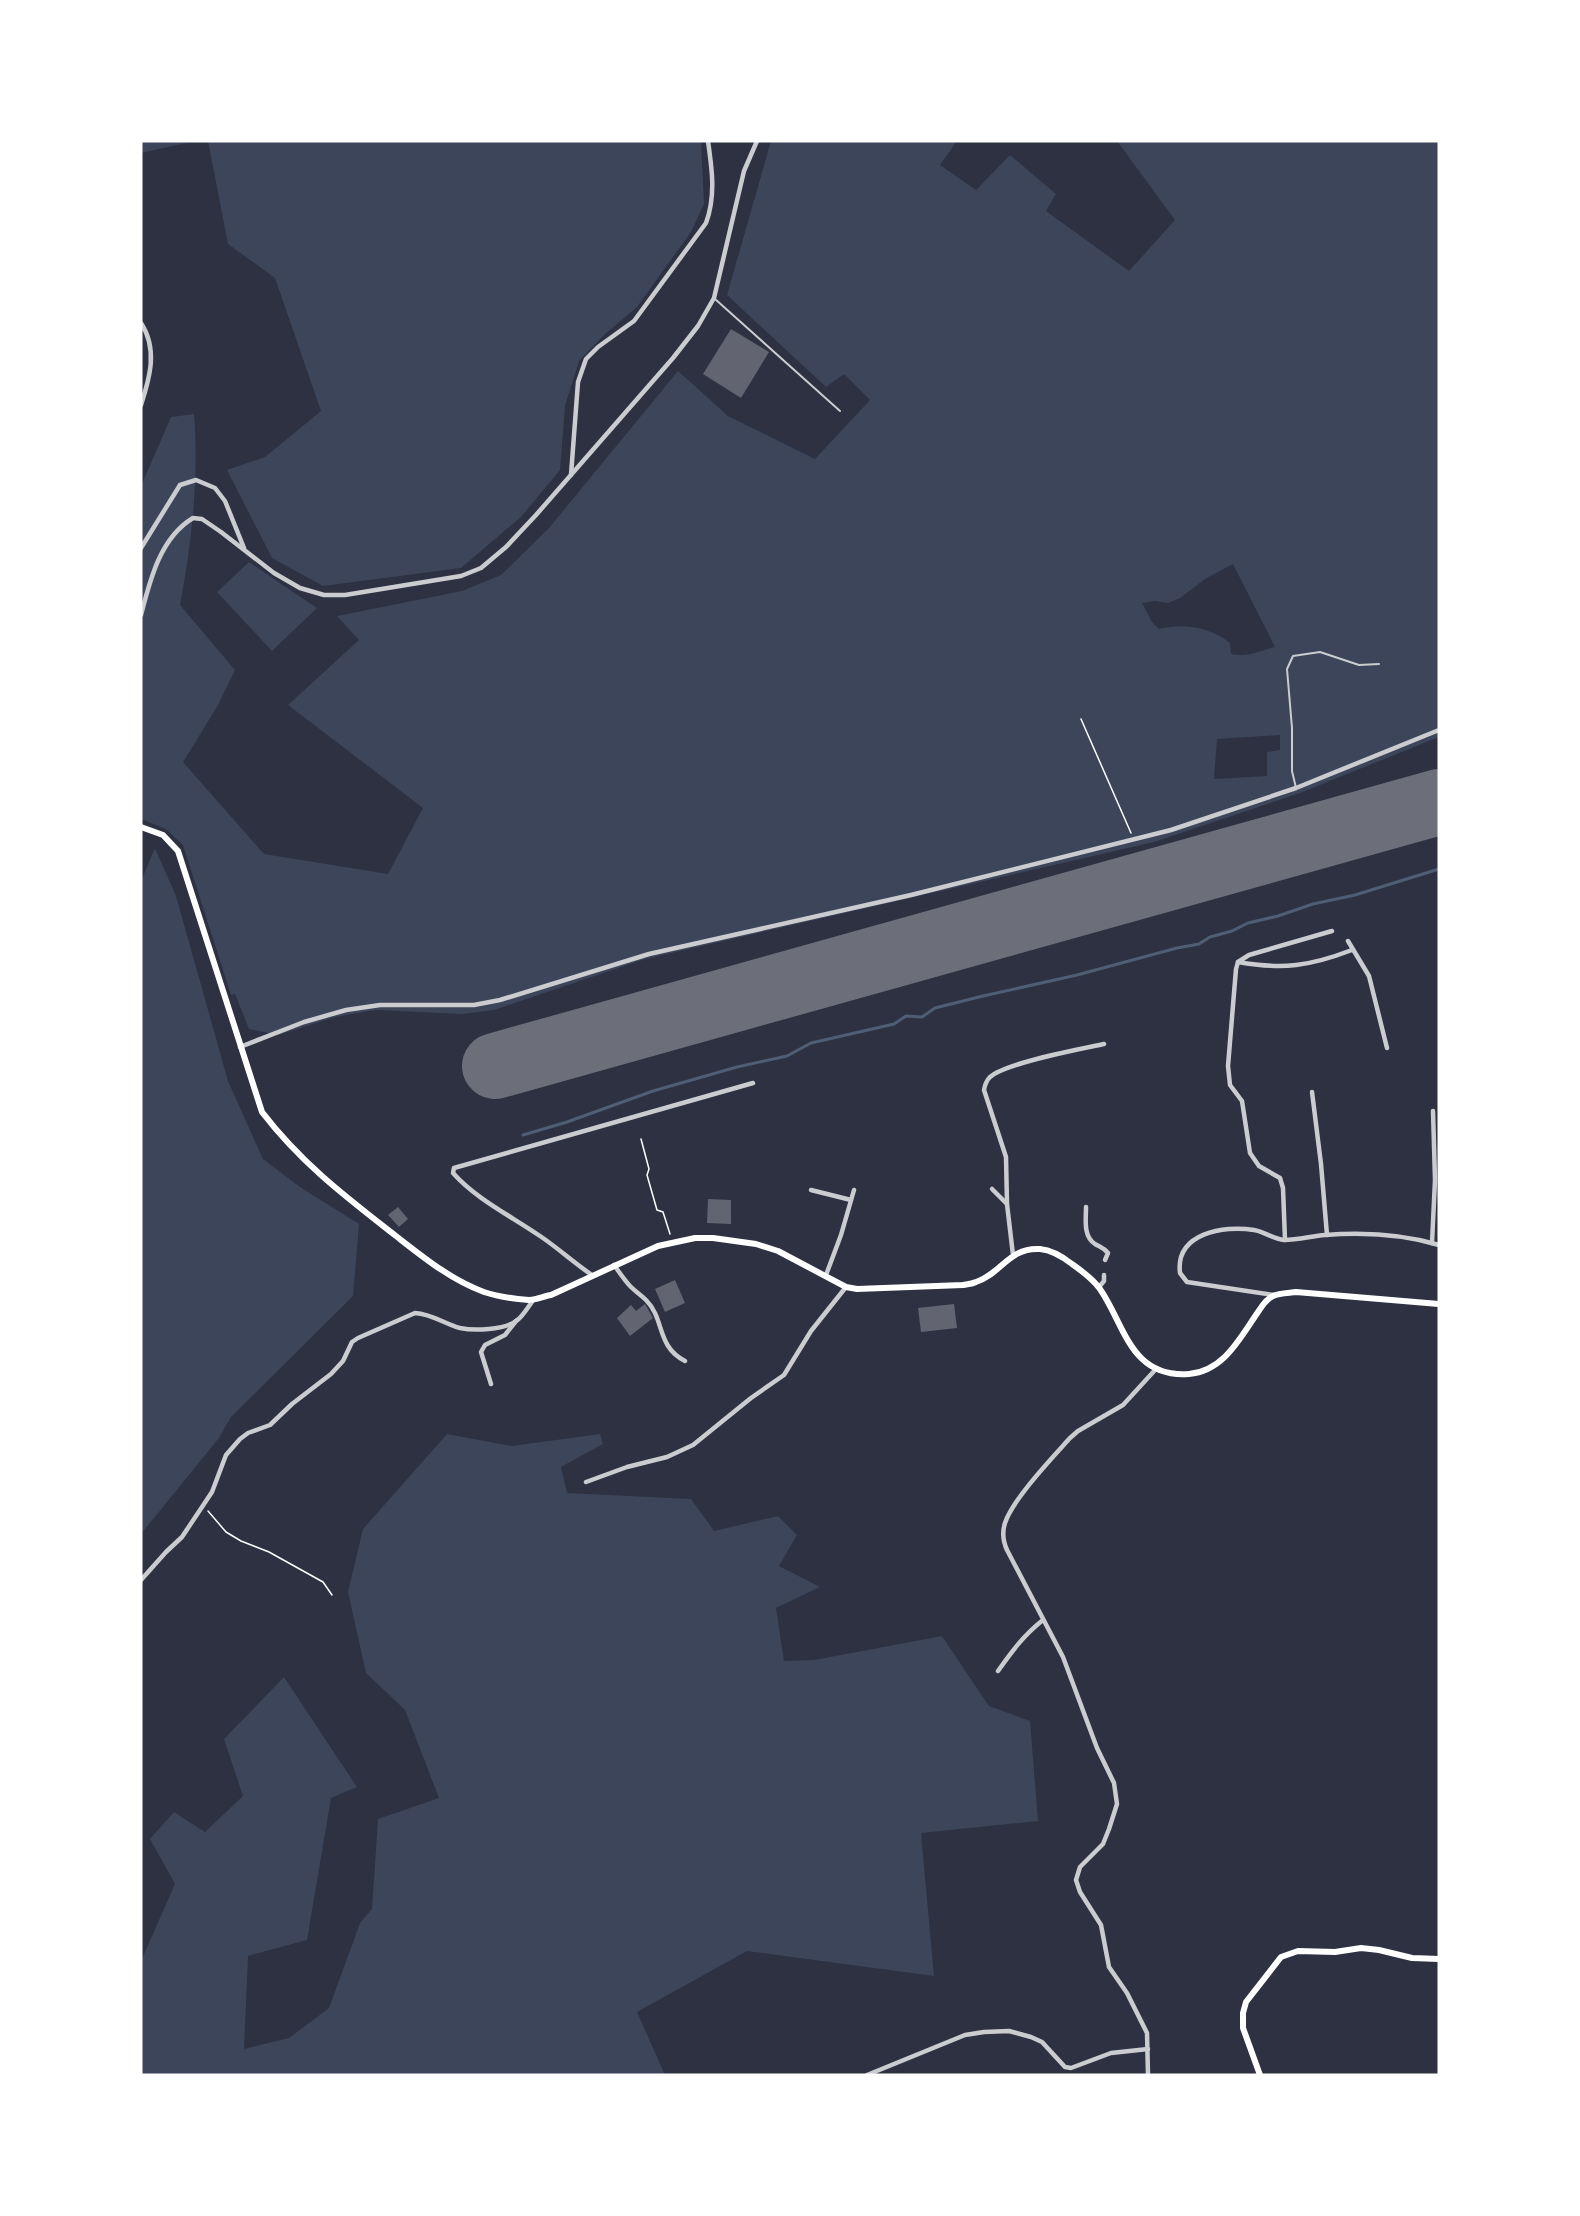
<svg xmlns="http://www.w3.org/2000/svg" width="1580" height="2216" viewBox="0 0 1580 2216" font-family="'Open Sans',sans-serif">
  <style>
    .green { fill: #3c4559; fill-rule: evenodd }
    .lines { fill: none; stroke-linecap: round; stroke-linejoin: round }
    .stream { stroke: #4f5d75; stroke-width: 3 }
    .runway { stroke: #6c6f7a; stroke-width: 66 }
    .building { fill: #626471 }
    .path { stroke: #fff; stroke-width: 1.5 }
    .service { stroke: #caccd0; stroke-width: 2 }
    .minor { stroke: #caccd0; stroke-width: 4.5 }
    .secondary { stroke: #fff; stroke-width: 6 }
  </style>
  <rect width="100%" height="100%" fill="#2d3142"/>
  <!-- green -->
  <g class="green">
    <polygon points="141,141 195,141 141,153"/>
    <polygon points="208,141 701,141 704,204 691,232 637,307 604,335 579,361 565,406 560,470 521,517 461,568 323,586 272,558 227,470 265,457 321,411 275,278 228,244"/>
    <path d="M771 141H957L940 165 976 190 1010 155 1056 194 1046 211 1129 271 1175 220 1117 141H1439V737L1300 793 1154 842 645 959 494 1010 463 1014 375 1010 335 1017 278 1035 249 1029 235 994 231 995 183 845 166 829 141 819V486L171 417 194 414C199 476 192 543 180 605L235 670 217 707 183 762 264 854 388 874 423 808 288 705 359 640 337 616 462 591 501 575 549 528 678 371 728 416 815 459 870 400 844 374 826 387 727 295ZM1233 564 1275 647C1257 652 1250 657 1231 654L1230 643C1210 627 1183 623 1159 629L1152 622 1142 603 1155 601 1168 603 1180 598 1205 579ZM1280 735V750L1267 752V776L1214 779 1217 739Z"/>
    <polygon points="249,562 317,608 272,651 217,592"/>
    <polygon points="155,848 176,896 228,1081 263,1159 300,1187 359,1224 353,1296 231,1417 219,1438 141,1534 141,881"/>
    <polygon points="447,1434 512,1446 600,1434 603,1444 561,1467 567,1493 691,1499 714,1531 778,1516 797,1535 779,1566 820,1587 776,1608 784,1661 814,1660 942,1636 989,1706 1030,1721 1038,1821 921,1833 934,1976 747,1951 637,2012 665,2075 141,2075 141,1961 175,1884 150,1839 174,1812 205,1832 243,1796 224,1739 284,1677 357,1787 331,1798 307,1940 248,1956 244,2049 289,2038 329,2008 360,1923 372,1909 378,1819 439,1798 405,1710 366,1673 348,1592 363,1529"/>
  </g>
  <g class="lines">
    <!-- stream -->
    <polyline class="stream" points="523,1135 567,1122 653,1091 737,1067 787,1056 811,1043 894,1024 906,1016 922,1017 935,1008 983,996 1077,975 1177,948 1199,944 1210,937 1232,931 1248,923 1278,916 1313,904 1355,895 1439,869"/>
    <!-- runway -->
    <polyline class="runway" points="495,1066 1439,802"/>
  </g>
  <!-- building -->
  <g class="building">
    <polygon points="731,329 769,352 741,398 703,374"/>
    <polygon points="708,1199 731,1200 731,1224 707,1223"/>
    <polygon points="398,1207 408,1219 399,1227 388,1215"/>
    <polygon points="675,1280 685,1303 665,1312 655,1289"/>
    <polygon points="645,1304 653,1318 630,1336 617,1318 631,1305 636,1311"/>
    <polygon points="954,1304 957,1328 921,1332 918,1308"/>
  </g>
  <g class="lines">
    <!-- path -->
    <g class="path">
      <polyline points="1081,719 1131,833"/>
      <polyline points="641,1139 649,1169 647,1175 657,1210 663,1212 670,1234"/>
      <polyline points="208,1511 226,1532 241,1541 269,1552 323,1582 332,1595"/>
    </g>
    <!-- service -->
    <g class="service">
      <polyline points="715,299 840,411"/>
      <polyline points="1296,788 1292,771 1292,728 1287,669 1293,656 1320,652 1359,665 1379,664"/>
    </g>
    <!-- minor -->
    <g class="minor">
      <path d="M141 323C158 349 150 377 141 405"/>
      <path d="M571 475 578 382 586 359 598 347 634 321 706 223C716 196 712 169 708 141"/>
      <polyline points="141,548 180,485 196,480 215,488 225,501 244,548"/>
      <path d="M141 615C150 580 160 538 193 518L202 519 221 532 274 573 300 588 324 595H345L461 576 481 568 506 547 536 515 673 358 698 326 714 298 744 171 757 141"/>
      <polyline points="1348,941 1369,976 1387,1048"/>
      <path d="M1238 962C1283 970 1310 966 1352 950"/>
      <polyline points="240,1047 304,1022 346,1010 380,1005 474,1005 500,1000 649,954 911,895 1171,830 1296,788 1439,730"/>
      <polyline points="1312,1092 1321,1164 1327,1235"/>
      <polyline points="992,1189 1007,1204"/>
      <polyline points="811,1190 851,1200"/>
      <path d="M1086 1207C1086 1220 1083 1236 1095 1244 1100 1247 1104 1248 1108 1253L1105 1260"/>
      <polyline points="1285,1240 1283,1188 1280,1178 1259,1166 1250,1153 1242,1101 1230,1085 1228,1066 1236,969 1238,962 1249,955 1332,931"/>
      <polyline points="1432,1243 1435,1180 1433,1111"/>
      <path d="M1013 1255 1007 1204 1006 1157 984 1090C985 1084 986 1081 990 1077 1005 1063 1080 1049 1104 1044"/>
      <path d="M614 1265C620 1273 625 1281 631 1287 636 1292 641 1295 646 1300 665 1319 656 1346 685 1361"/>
      <path d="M592 1275C574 1263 558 1248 540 1236 511 1216 476 1199 453 1173L454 1168 753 1083"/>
      <polyline points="826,1275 841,1235 854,1190"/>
      <polyline points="1099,1287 1104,1281 1104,1275"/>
      <path d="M1274 1295 1187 1282 1180 1273C1175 1233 1224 1225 1254 1230 1265 1232 1273 1239 1284 1240 1298 1240 1312 1236 1325 1235 1364 1232 1402 1234 1439 1245"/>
      <polyline points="491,1384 481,1352 485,1345 505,1335 516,1321"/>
      <polyline points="586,1482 627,1467 667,1457 693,1445 751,1398 784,1375 811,1331 846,1287"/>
      <path d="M141 1580 166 1552 182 1537 212 1492 226 1455 240 1439 248 1433 270 1425 292 1404 331 1374 343 1361 352 1342 358 1338 415 1313C432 1314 445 1324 460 1328 474 1331 504 1330 516 1321 523 1317 529 1305 534 1299"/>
      <path d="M998 1671C1012 1651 1024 1635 1043 1620"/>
      <polyline points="867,2075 965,2035 984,2032 1009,2031 1031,2037 1042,2042 1065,2067 1071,2068 1111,2053 1148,2049"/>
      <path d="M1148 2075 1147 2033 1127 1993 1109 1967 1101 1925 1080 1892 1076 1880 1080 1867 1103 1844 1109 1829 1117 1804 1114 1783 1097 1748 1063 1657 1007 1550C1003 1541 1002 1532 1005 1523 1013 1499 1052 1458 1070 1438L1078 1431 1123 1405 1156 1369"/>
    </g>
    <!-- secondary -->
    <g class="secondary">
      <path d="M141 827 163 835 178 851 262 1112C301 1163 346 1197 396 1236 423 1257 451 1280 484 1292 496 1296 515 1299 529 1300 536 1300 544 1296 551 1295L658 1246 695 1238H713L756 1244 778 1251 846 1287 857 1289 963 1285C967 1284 972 1284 976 1282 1001 1274 1009 1247 1040 1249 1051 1250 1063 1257 1072 1264 1082 1271 1093 1279 1100 1289 1125 1325 1130 1378 1189 1374 1224 1371 1240 1338 1258 1312 1262 1306 1266 1299 1273 1296 1279 1293 1289 1293 1296 1292L1439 1304"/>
      <polyline points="1260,2075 1243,2028 1243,2013 1246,2002 1281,1957 1298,1951 1335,1952 1361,1948 1379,1950 1412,1958 1439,1959"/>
    </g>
  </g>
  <!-- border -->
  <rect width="1580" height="2216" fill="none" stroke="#ffffff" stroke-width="285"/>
</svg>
